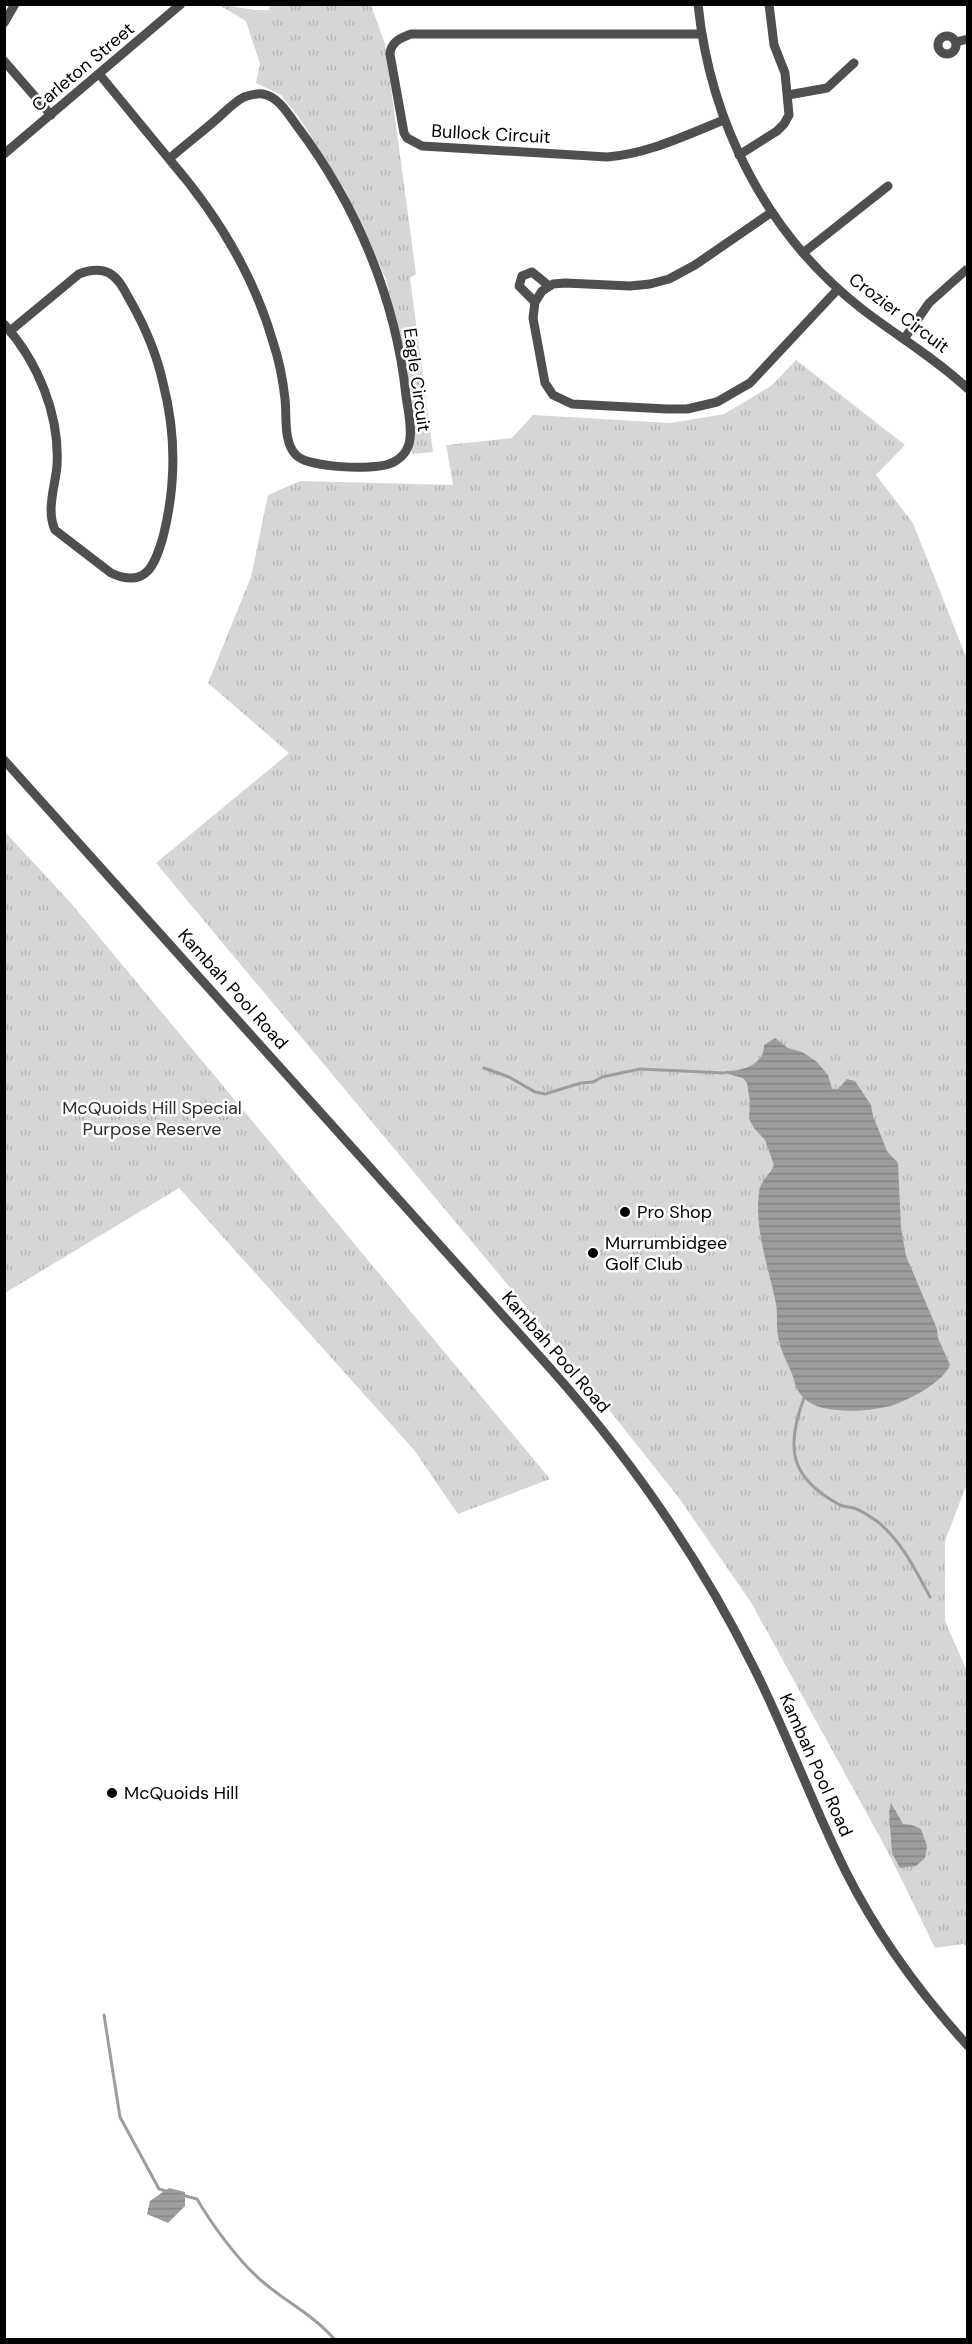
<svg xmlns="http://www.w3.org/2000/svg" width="972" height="2344" viewBox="0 0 972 2344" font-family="'DM Sans',sans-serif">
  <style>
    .grass { fill: url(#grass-tufts) }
    .water { fill: url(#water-rules) }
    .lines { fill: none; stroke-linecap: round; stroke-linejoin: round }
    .stream { stroke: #9d9d9d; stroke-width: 3 }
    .minor { stroke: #4f4f4f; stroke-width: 9 }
    .poi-dot { fill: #000; stroke: #fff; stroke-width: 2 }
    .labels { text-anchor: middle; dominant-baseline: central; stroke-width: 5; stroke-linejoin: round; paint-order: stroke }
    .street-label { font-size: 18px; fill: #000; stroke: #fff }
    .park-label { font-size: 18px; fill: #2d2d2d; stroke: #fff }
    .poi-label { font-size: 18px; fill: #000; stroke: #fff; text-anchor: start }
  </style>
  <defs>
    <pattern id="grass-tufts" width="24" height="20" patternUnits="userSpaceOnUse" patternTransform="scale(1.5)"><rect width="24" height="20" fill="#d6d6d6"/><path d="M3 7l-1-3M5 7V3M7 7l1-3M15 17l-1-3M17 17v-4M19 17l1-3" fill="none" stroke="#b6b6b6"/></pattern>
    <pattern id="water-rules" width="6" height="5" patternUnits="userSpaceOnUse" patternTransform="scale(1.5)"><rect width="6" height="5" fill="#9d9d9d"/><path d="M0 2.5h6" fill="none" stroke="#858585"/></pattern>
  </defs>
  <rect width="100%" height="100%" fill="#fff"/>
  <!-- grass -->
  <g class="grass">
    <path d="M219 5C237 5 250 12 269 10L270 5H371L385 44 416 274 410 278 433 452 412 454 408 373 386 279 345 190 298 116 281 95 256 83 260 64 246 21Z"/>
    <polygon points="796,360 905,445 876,475 913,523 968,662 968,1481 945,1541 945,1621 967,1671 967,1948 964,1944 935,1948 889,1854 752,1604 679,1498 548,1333 156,863 289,753 208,683 251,577 268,495 300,481 453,485 446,445 512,438 533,415 671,423 724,414 771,386"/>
    <polygon points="5,832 70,902 550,1479 458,1514 414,1450 179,1188 5,1293"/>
  </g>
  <!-- water -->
  <g class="water">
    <path d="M775 1038 788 1048 802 1052 816 1061 828 1075 832 1089H838L847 1079 855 1081 871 1105 873 1116 887 1151 898 1163 901 1228 906 1256 937 1329 938 1338 950 1365C943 1382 912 1398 896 1404 874 1412 821 1416 804 1398 795 1389 796 1385 792 1374 787 1361 780 1350 778 1336 776 1326 778 1315 776 1304 769 1268 754 1230 759 1192 760 1181 770 1175 774 1165L765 1140 754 1128 749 1119 750 1102 747 1083 743 1078 724 1073 725 1071C741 1071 764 1066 764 1045Z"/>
    <polygon points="891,1803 903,1824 912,1825 921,1829 927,1846 925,1858 916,1866 900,1868 892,1853 889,1812"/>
    <polygon points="169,2188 185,2192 185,2206 168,2223 147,2214 150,2201"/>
  </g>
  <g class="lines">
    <!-- stream -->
    <g class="stream">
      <polyline points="484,1068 509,1077 535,1092 545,1094 581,1083 593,1082 602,1077 640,1069 724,1073"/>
      <path d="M804 1398C785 1449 790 1478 840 1505 845 1507 849 1507 854 1508 862 1511 871 1517 878 1522 902 1542 915 1569 930 1597"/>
      <polyline points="104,2015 120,2117 159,2189 169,2192"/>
      <path d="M182 2195 197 2199C212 2225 240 2263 263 2282 286 2302 315 2316 335 2340"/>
    </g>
    <!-- minor -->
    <g class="minor">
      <path d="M698 4C710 123 767 235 862 309 897 336 935 358 968 389"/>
      <polyline points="4,23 15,4"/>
      <path d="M701 34H411C400 38 391 42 390 54L404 133 407 138 422 146 607 157C648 154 686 135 724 120"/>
      <circle cx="947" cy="45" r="9"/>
      <polyline points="956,42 968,39"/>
      <polyline points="4,61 51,115"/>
      <path d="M100 75 169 159C185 145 202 132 218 118 226 111 234 102 244 97 250 95 257 93 263 94 279 97 288 114 297 126 356 204 396 299 406 396 408 410 413 431 409 444 406 454 398 461 389 464 372 470 308 468 296 455 283 442 287 416 285 399 283 380 279 360 273 342 253 273 216 213 169 159"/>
      <polyline points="788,95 827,88 854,63"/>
      <polyline points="4,154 181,4"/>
      <polyline points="739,155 777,131 784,124 789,115 785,73 774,45 769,4"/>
      <polyline points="772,212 695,265 669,279 650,284 630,286 565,283 553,284 542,291 535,302 533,318 545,383 553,395 572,404 667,409 687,409 717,402 750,383 838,289"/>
      <polyline points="803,253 888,186"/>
      <polyline points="535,302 519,286 522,276 532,272 549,286"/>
      <path d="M4 324C38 362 60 415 57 466 55 487 46 510 55 530L111 573C146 589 155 565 163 537 176 486 176 433 163 383 157 355 145 327 131 302 125 292 120 279 109 273 99 268 89 270 79 274L10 331"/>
      <polyline points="904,339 929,303 966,270"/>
      <path d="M4 760 550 1368C631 1459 701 1560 755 1670 788 1736 813 1806 846 1872 878 1936 920 1993 968 2046"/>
    </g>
  </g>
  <!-- markers -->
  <g class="poi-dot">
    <circle cx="625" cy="1212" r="6"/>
    <circle cx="593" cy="1253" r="6"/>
    <circle cx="112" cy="1793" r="6"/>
  </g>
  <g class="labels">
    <!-- street labels -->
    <g class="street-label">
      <text transform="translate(83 67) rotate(-40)">Carleton Street</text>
      <text transform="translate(491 134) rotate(3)">Bullock Circuit</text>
      <text transform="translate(899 313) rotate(37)">Crozier Circuit</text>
      <text transform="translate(417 380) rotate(82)">Eagle Circuit</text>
      <text transform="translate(233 989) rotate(48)">Kambah Pool Road</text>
      <text transform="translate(556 1352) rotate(49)">Kambah Pool Road</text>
      <text transform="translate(816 1765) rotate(66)">Kambah Pool Road</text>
    </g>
    <!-- park labels -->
    <g class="park-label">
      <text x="152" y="1108">McQuoids Hill Special<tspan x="152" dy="21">Purpose Reserve</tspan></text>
    </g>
    <!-- poi labels -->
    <g class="poi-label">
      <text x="637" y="1212">Pro Shop</text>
      <text x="605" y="1243">Murrumbidgee<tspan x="605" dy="21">Golf Club</tspan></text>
      <text x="124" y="1793">McQuoids Hill</text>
    </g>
  </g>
  <!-- border -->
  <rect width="972" height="2344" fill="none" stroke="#000000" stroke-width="12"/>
</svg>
